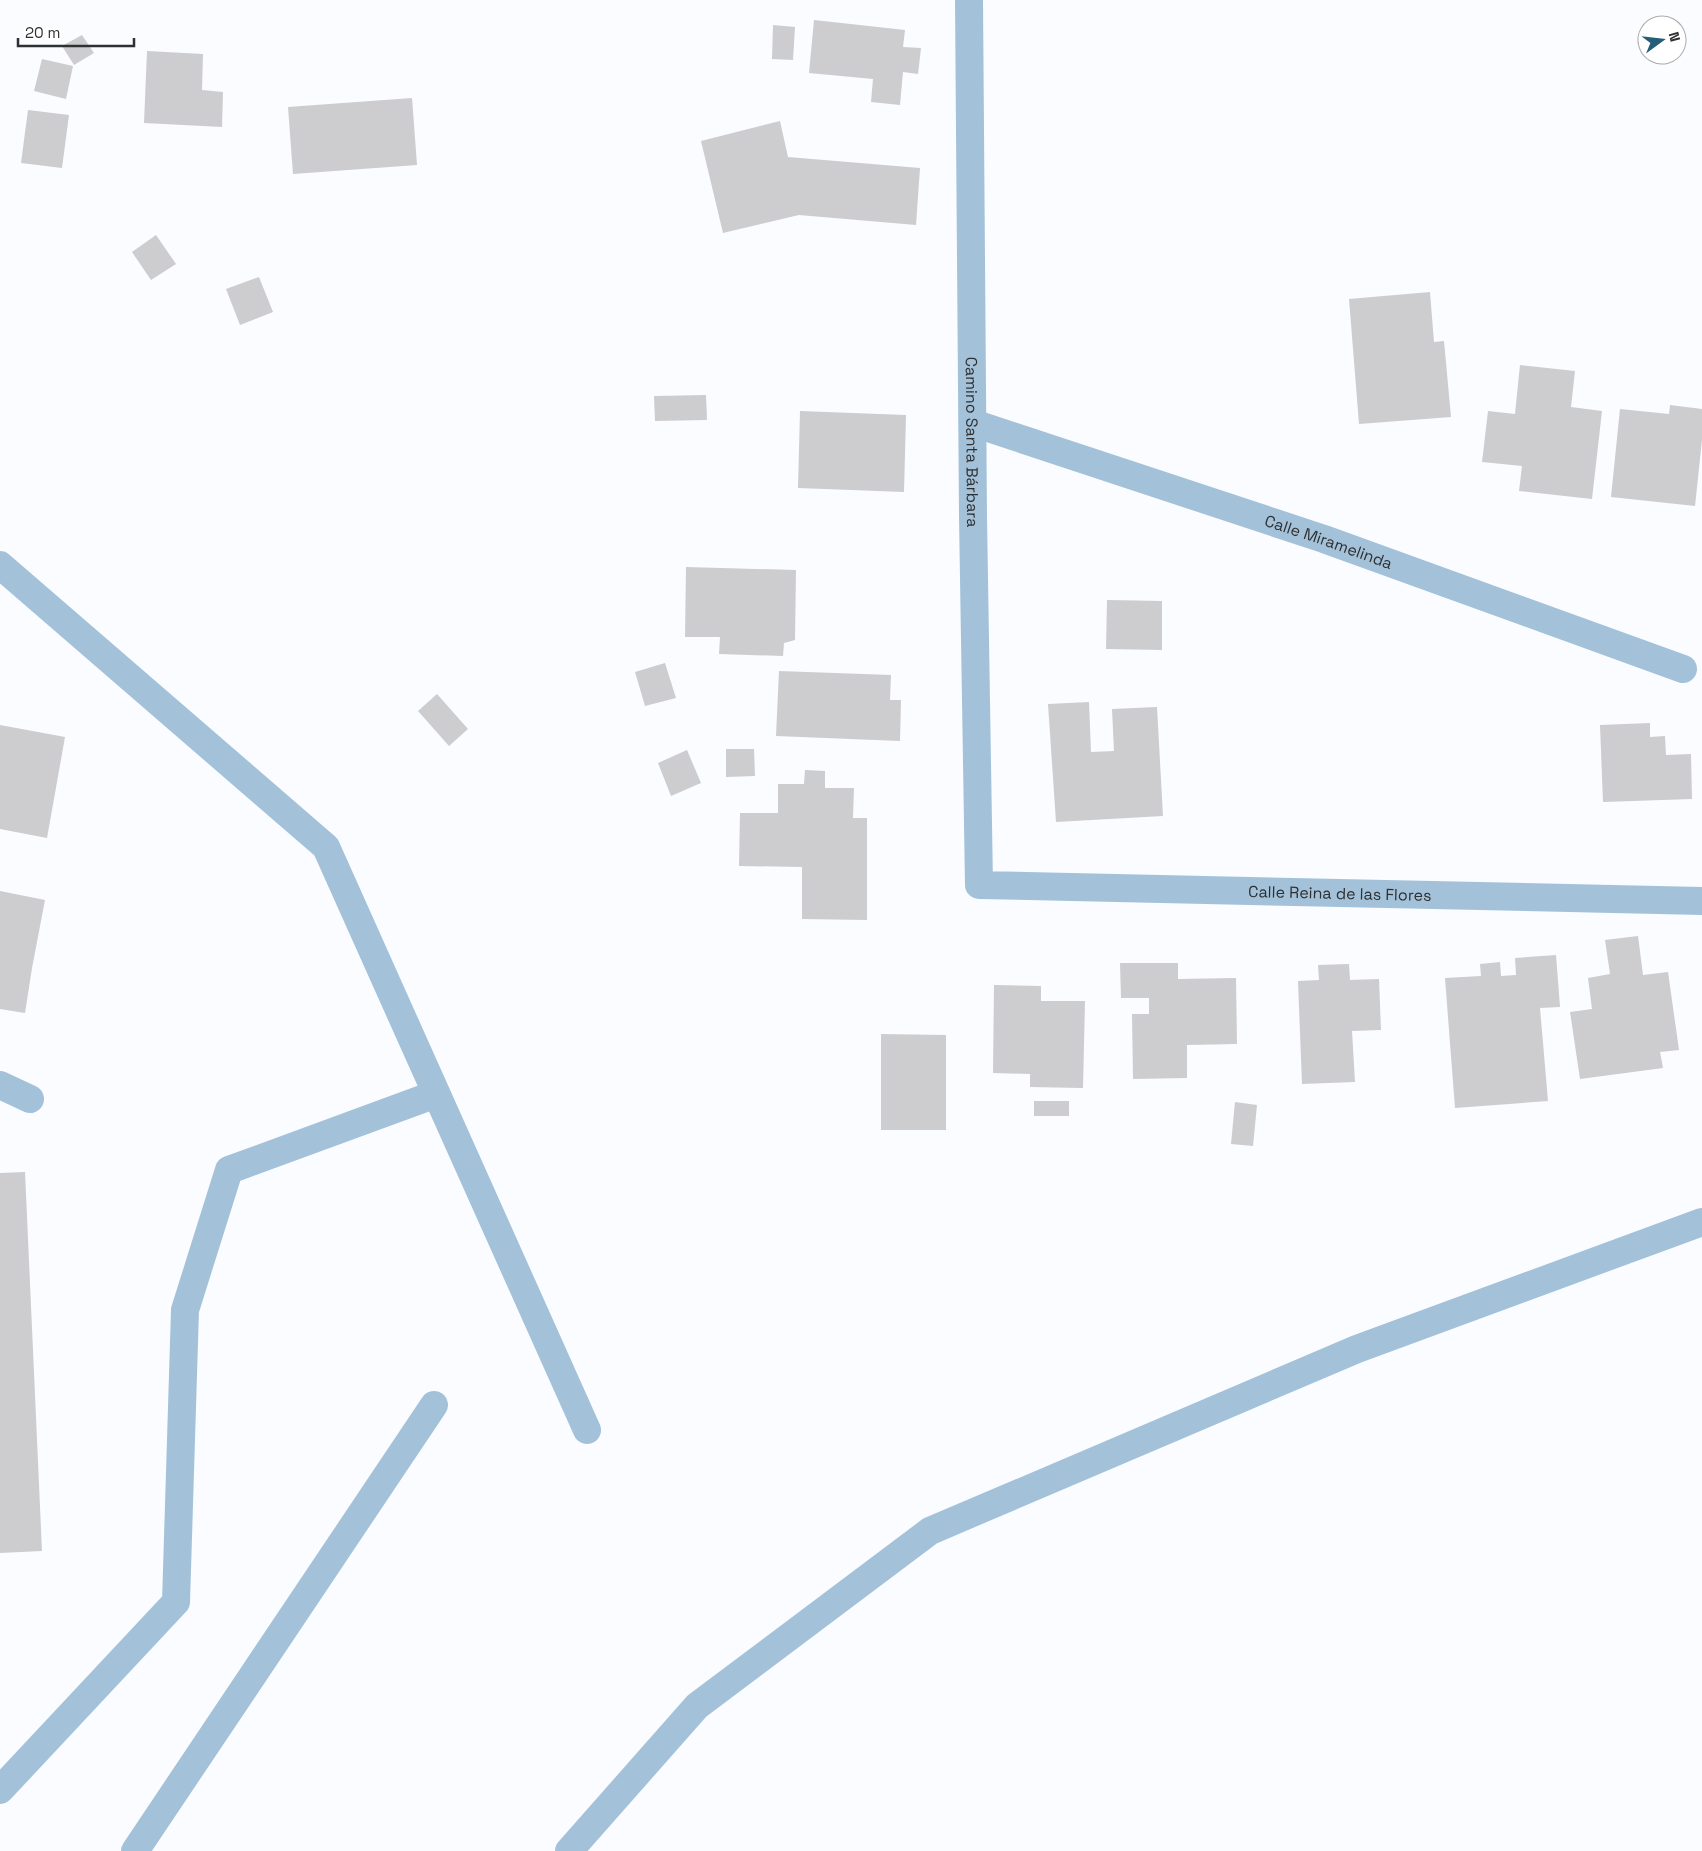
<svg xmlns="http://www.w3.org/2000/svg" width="1702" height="1851" viewBox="0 0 1702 1851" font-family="'Space Grotesk',sans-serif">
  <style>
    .building { fill: #cdcccf }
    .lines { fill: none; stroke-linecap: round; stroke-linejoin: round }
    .street { stroke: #a3c2da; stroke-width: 28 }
    .labels { text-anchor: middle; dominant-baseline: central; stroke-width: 4; stroke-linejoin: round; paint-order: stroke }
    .street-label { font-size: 16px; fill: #2f3031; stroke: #fff }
  </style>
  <rect width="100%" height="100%" fill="#fafcff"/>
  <!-- building -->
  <g class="building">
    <polygon points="814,20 905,30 903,47 921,48 918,74 903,72 900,105 871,102 873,79 809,73"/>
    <polygon points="773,25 795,27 793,60 772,59"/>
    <polygon points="82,35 94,53 74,65 62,46"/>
    <polygon points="147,51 203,54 202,90 223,92 222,127 144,123"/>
    <polygon points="42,59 73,66 66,99 34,91"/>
    <polygon points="412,98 417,165 293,174 288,107"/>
    <polygon points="28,110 69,115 62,168 21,163"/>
    <polygon points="780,121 788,157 920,168 916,225 799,215 723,233 701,141"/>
    <polygon points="156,235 176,264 151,280 132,252"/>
    <polygon points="259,277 273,312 240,325 226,289"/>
    <polygon points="1430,292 1434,342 1444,341 1451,417 1359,424 1349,299"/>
    <polygon points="1520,365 1575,371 1571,407 1602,411 1592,499 1519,491 1522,466 1482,462 1488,411 1515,414"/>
    <polygon points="706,395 707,420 655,421 654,396"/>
    <polygon points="1670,405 1702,409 1702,440 1695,506 1611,497 1620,409 1669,414"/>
    <polygon points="800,411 906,415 904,492 798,488"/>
    <polygon points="686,567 796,570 795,640 784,643 783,656 719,654 720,637 685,637"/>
    <polygon points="1107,600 1162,601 1162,650 1106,649"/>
    <polygon points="665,663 676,698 645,706 635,672"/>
    <polygon points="779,671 891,675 890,700 901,700 900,741 776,736"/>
    <polygon points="437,694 468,729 449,746 418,711"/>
    <polygon points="1089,702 1091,752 1114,751 1112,709 1157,707 1163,816 1056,822 1048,704"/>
    <polygon points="1650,723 1650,737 1665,736 1666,755 1691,754 1692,799 1603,802 1600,725"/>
    <polygon points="0,725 65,737 47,838 0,829"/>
    <polygon points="726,749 754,749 755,776 726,777"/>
    <polygon points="687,750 701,783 671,796 658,763"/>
    <polygon points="805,770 825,771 825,788 854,788 853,818 867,818 867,920 802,919 802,867 739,866 740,813 778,813 778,784 804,784"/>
    <polygon points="0,891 45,900 32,968 25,1013 0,1009"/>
    <polygon points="1638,936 1643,975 1668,972 1679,1050 1660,1052 1663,1068 1580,1079 1570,1012 1592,1009 1588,978 1610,974 1605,940"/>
    <polygon points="1556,955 1560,1007 1540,1008 1548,1101 1455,1108 1445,978 1481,976 1480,964 1500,962 1501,976 1516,975 1515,958"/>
    <polygon points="1120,963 1178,963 1178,979 1236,978 1237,1044 1187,1045 1187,1078 1133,1079 1132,1014 1149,1014 1149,998 1121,998"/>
    <polygon points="1349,964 1350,980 1379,979 1381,1030 1352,1031 1355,1082 1302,1084 1298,981 1319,980 1318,965"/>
    <polygon points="994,985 1041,986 1041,1001 1085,1001 1083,1088 1030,1087 1030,1074 993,1073"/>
    <polygon points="881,1034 946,1035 946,1130 881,1130"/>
    <rect x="1034" y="1101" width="35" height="15"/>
    <polygon points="1235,1102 1257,1105 1253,1146 1231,1144"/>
    <polygon points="25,1172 42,1551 0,1553 0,1173"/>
  </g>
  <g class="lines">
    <!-- street -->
    <g class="street">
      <path id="s1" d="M969 0 973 517 979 885 1702 901"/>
      <path id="s2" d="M973 423 1324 539 1683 669"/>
      <polyline points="0,565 326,847 587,1430"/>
      <polyline points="0,1085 30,1099"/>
      <polyline points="0,1790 176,1602 185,1310 229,1170 436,1094"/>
      <polyline points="135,1851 434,1405"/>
      <polyline points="569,1851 697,1706 930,1531 1357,1349 1702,1222"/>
    </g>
  </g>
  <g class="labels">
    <!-- street labels -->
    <g class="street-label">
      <text stroke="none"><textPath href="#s1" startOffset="442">Camino Santa Bárbara</textPath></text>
      <text stroke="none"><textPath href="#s2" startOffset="375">Calle Miramelinda</textPath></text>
      <text stroke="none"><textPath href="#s1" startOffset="1246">Calle Reina de las Flores</textPath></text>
    </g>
  </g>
  <!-- north arrow -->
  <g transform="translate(1662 40) rotate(75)"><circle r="24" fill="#ffffff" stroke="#acacad"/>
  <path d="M0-4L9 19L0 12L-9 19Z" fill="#245e77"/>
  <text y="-8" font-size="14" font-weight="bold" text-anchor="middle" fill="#2f3031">N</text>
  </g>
  <!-- scale -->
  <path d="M18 38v8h116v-8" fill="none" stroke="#2f3031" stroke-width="2.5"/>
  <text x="25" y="38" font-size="15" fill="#2f3031" stroke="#ffffff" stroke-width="4" paint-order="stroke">20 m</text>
</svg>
